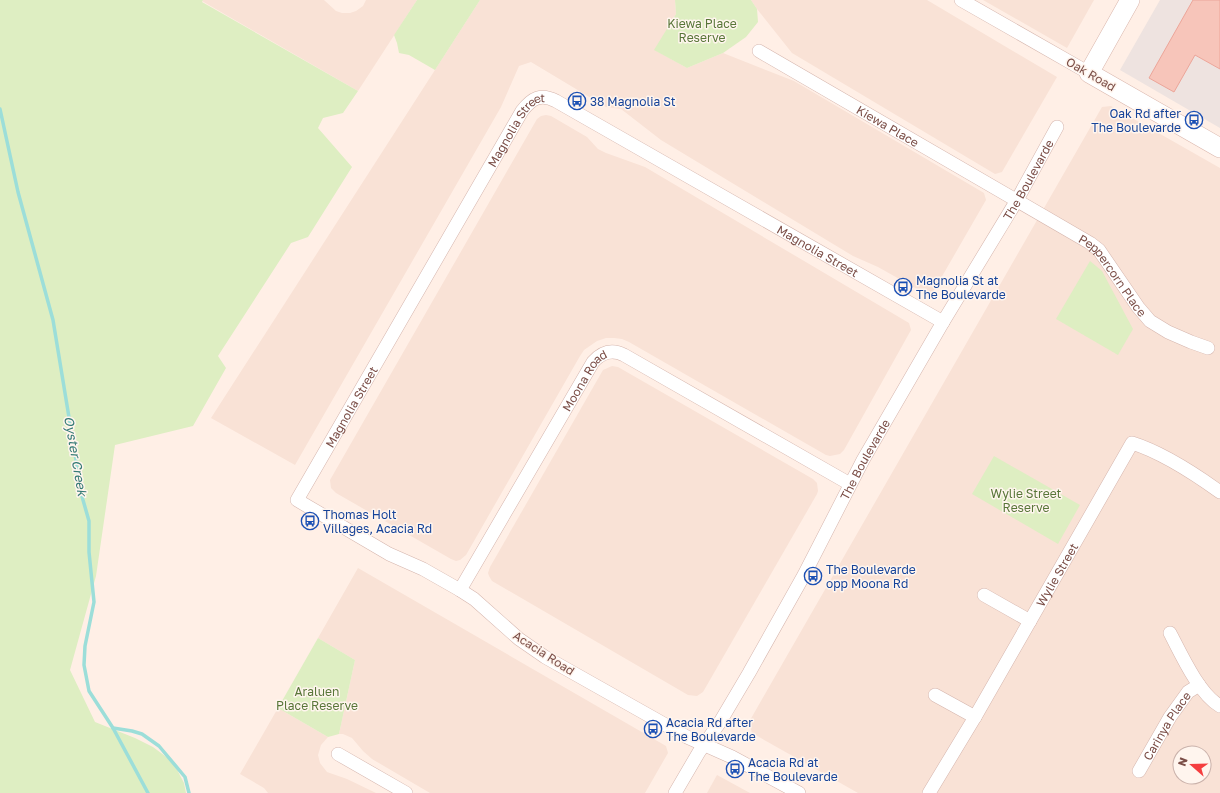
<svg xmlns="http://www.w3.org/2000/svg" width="1220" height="793" viewBox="0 0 1220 793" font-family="'Golos Text',sans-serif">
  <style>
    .residential { fill: #f9e2d6; fill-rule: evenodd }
    .industrial { fill: #eee3e0 }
    .green { fill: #deeec2 }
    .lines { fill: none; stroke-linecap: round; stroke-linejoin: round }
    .stream { stroke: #9cded9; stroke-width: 3.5 }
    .building { fill: #f7c5ba; stroke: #eca599 }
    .street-casing { stroke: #d5b5ad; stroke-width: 14 }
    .secondary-casing { stroke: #dab6ac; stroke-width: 20 }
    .street { stroke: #fff; stroke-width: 13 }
    .secondary { stroke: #fff; stroke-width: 19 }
    .labels { text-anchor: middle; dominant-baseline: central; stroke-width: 3; stroke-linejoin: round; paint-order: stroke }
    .park-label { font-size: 12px; fill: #587638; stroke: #fff5ee }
    .street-label { font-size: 12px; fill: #7b4e47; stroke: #fff5ee }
    .transit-label { font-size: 12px; fill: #164399; stroke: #fff5ee; text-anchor: start }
    .water-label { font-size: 13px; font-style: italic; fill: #367b76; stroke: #fff5ee }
  </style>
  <rect width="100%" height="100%" fill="#ffefe6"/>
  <!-- residential -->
  <g class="residential">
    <polygon points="203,0 324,0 336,11 342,13 350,13 356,11 363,6 366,0 417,0 358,91 202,1"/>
    <polygon points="480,0 675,0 676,14 655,50 687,68 723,53 794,81 984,193 986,200 933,292 926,294 878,267 853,256 661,140 621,109 606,107 531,62 519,66 501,107 295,465 211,418"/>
    <polygon points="751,0 927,0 1057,77 1002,172 995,174 792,53 757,9"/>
    <polygon points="983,0 1094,0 1067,48"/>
    <path d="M1111 106 1220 168V793H858L752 733 749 722 1102 107ZM1180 753H1204V777H1180Z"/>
    <polygon points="546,115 551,116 587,137 598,149 606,153 645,167 909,323 911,330 844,450 840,454 830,456 826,455 629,342 622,339 614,338 606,338 597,341 584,350 580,356 466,555 460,560 456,561 451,559 336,493 331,488 330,480 537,119 541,116"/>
    <polygon points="612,366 618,367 813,479 817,483 818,491 817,494 703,692 697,696 688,695 492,581 489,576 488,573 490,567 603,370"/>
    <polygon points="358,568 666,746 668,753 645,793 430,793 372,759 363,751 352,738 343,734 339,734 355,660 318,638"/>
    <polygon points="278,708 328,737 321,745 318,755 320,763 327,772 347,779 376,793 268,793 264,788 240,774"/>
    <polygon points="717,775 750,793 707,793"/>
  </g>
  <!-- industrial -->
  <polygon class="industrial" points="1160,0 1220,0 1220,128 1120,70"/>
  <!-- green -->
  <g class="green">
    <polygon points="0,0 203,0 202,2 358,91 343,113 323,118 318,128 352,167 308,237 291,243 218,356 226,368 193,426 115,445 96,576 70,670 95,722 135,738 153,747 173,762 184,783 186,793 0,793"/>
    <polygon points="417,0 480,0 435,70 409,55 399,53 397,43 394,35"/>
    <polygon points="675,0 751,0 757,9 758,22 746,37 723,53 687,68 654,50 676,14"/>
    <polygon points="1090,261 1102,271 1133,329 1118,355 1056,319"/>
    <polygon points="994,456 1080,505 1058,544 972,494"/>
    <polygon points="318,638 355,660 339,734 328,737 278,708"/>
  </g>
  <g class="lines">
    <!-- stream -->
    <g class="stream">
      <polyline points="0,109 18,192 53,320 76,460 79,486 89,521 89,552 94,602 85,646 84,665 89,691 113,728 148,793"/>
      <polyline points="113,728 132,731 142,734 159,746 185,777 189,793"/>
    </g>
  </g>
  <!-- building -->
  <polygon class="building" points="1193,0 1220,0 1220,69 1195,55 1174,92 1149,78"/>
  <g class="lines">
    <defs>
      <g id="street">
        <polyline points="961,0 1089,73"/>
        <path id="s1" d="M759 51 1090 243 1099 250 1138 307 1150 321 1168 332 1191 342 1208 348"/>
        <path id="s2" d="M460 590 593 362C602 352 612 349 624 355L850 484"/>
        <polyline points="984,595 1030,621"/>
        <path d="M1170 633C1181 654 1199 694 1220 706"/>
        <polyline points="935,695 975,717"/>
        <polyline points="338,754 406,793"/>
        <path id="s3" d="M1139 771 1170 717 1188 692 1199 685"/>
        <path id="s4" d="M675 793 699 752 720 722 749 673 804 575 863 460 943 322 1017 200 1057 127"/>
        <path id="s5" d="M799 793 732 757 687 737 545 657 519 639 474 599 460 590 423 569 389 554 297 500 522 111C532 98 541 93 556 101L943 322"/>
        <path id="s6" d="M929 793 975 717 1132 443C1161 452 1195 474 1220 492"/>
      </g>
      <polyline id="secondary" points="1130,0 1089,73 1220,148"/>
    </defs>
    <!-- street casing -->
    <use href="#street" class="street-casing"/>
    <!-- secondary casing -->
    <use href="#secondary" class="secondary-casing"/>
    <!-- street -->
    <use href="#street" class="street"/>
    <!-- secondary -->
    <use href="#secondary" class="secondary"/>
  </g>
  <!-- icons -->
  <defs>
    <symbol id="bus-ring" viewBox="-11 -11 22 22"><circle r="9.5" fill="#fff5ee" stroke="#1a4fb4" stroke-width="1.5"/><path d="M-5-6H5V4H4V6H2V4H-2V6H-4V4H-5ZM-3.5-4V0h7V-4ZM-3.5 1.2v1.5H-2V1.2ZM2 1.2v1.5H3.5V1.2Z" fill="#1a4fb4"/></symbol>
  </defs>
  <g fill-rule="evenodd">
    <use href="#bus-ring" x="567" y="91" width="20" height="20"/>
    <use href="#bus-ring" x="1184" y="110" width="20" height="20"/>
    <use href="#bus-ring" x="893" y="277" width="20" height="20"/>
    <use href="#bus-ring" x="300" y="511" width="20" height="20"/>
    <use href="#bus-ring" x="803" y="566" width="20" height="20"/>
    <use href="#bus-ring" x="643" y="719" width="20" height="20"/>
    <use href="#bus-ring" x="725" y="759" width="20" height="20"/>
  </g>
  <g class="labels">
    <!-- park labels -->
    <g class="park-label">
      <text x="702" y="23">Kiewa Place<tspan x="702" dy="14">Reserve</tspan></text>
      <text x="1026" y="493">Wylie Street<tspan x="1026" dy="14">Reserve</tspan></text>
      <text x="317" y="691">Araluen<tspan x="317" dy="14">Place Reserve</tspan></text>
    </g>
    <!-- street labels -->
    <g class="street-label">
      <text transform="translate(1091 74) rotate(30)">Oak Road</text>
      <text stroke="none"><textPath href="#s1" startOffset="149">Kiewa Place</textPath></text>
      <text stroke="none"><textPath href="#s5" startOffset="1015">Magnolia Street</textPath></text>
      <text stroke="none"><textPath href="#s4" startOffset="708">The Boulevarde</textPath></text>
      <text stroke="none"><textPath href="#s5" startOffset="1374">Magnolia Street</textPath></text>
      <text stroke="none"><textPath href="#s1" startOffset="422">Peppercorn Place</textPath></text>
      <text stroke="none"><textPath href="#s2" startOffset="244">Moona Road</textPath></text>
      <text stroke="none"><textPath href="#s5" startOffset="691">Magnolia Street</textPath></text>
      <text stroke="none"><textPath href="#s4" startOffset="384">The Boulevarde</textPath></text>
      <text stroke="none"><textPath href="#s6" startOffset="253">Wylie Street</textPath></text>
      <text transform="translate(544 653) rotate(33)">Acacia Road</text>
      <text stroke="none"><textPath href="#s3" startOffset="53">Carinya Place</textPath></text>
    </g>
    <!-- transit labels -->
    <g class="transit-label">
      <text x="590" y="101">38 Magnolia St</text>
      <text x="1181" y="113" text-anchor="end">Oak Rd after<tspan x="1181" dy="14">The Boulevarde</tspan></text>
      <text x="916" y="280">Magnolia St at<tspan x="916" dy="14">The Boulevarde</tspan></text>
      <text x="323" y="514">Thomas Holt<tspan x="323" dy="14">Villages, Acacia Rd</tspan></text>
      <text x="826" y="569">The Boulevarde<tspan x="826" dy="14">opp Moona Rd</tspan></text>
      <text x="666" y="722">Acacia Rd after<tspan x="666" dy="14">The Boulevarde</tspan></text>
      <text x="748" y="762">Acacia Rd at<tspan x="748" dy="14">The Boulevarde</tspan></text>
    </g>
    <!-- water labels -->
    <g class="water-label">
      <text transform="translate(76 456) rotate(80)">Oyster Creek</text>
    </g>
  </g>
  <!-- north arrow -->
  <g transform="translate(1192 765) rotate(290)"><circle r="19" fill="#fff5ee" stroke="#cab2ab"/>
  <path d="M0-3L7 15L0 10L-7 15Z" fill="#f53e3f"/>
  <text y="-6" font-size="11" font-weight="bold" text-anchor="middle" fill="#7b4e47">N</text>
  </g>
</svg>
